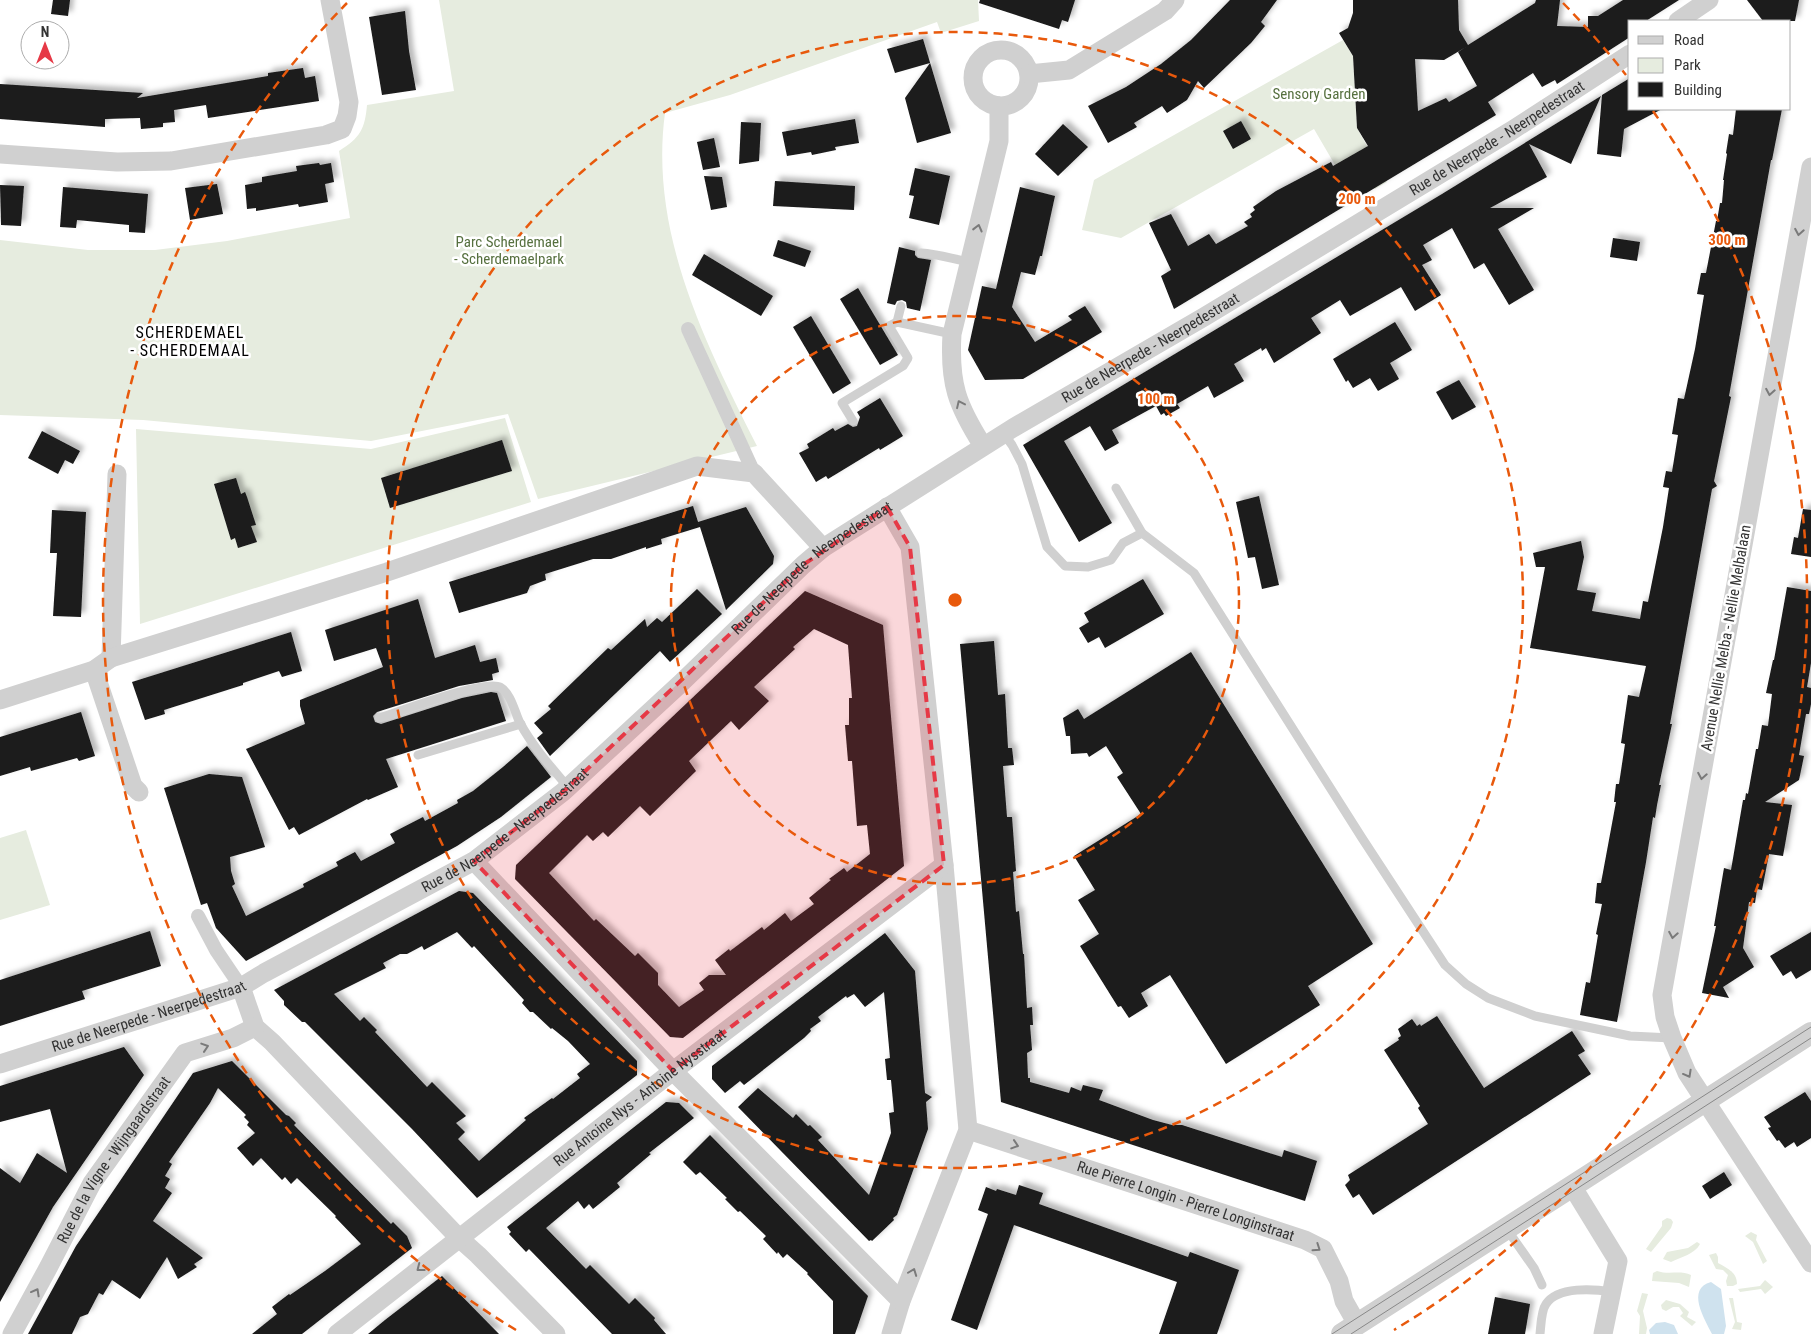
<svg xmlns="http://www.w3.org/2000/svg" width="1811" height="1334" viewBox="0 0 1811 1334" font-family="'Roboto Condensed',sans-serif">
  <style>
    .green { fill: #e6ecdf }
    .water { fill: #cfe2ee }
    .building { fill: #1a1a1a; fill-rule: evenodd; filter: url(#shadow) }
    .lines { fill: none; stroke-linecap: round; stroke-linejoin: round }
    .service { stroke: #d0d0d0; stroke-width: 9 }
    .pedestrian { stroke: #d0d0d0; stroke-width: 14 }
    .minor { stroke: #d0d0d0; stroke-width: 19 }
    .tertiary { stroke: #d0d0d0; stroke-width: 22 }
    .tram { stroke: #888; stroke-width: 1 }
    .oneway { stroke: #7a7a7a }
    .marked { fill: #e63946; fill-opacity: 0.2; stroke: #e63946; stroke-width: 4; stroke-dasharray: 10 6; stroke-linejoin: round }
    .ring { fill: none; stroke: #e8590c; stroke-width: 2.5; stroke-dasharray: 9 6 }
    .labels { text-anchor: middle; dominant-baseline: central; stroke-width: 5; stroke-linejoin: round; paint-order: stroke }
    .park-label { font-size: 15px; fill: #56703f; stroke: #fff }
    .street-label { font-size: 15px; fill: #333; stroke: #fff }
    .neighbourhood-label { font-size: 16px; letter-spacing: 1px; fill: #000; stroke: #fff }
    .centre { fill: #e8590c; stroke: #fff; stroke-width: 2.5 }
    .ring-label { font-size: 15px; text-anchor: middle; font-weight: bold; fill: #e8590c; stroke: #fff; stroke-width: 5; stroke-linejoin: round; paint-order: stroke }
  </style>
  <defs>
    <filter id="shadow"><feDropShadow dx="4.5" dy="-4.5" stdDeviation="2.5" flood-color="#0004"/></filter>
  </defs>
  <rect width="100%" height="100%" fill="#fff"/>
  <!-- green -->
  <g class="green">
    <path d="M439 0H978L979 21 941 33 937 22 730 95 665 113C649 232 705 343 757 446L538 499 508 414 371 441 143 420 0 415V240L88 250H155L227 241 350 218 339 151C360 138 365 129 367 105L454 91Z"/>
    <polygon points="1343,40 1353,56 1357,128 1387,182 1375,189 1371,182 1335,165 1314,129 1121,238 1082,230 1094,180"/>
    <polygon points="505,418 531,502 140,624 136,429 371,449"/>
    <polygon points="26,830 50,905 0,920 0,838"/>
    <polygon points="1667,1218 1671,1219 1673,1222 1671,1228 1651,1252 1646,1249 1662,1226 1662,1221"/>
    <polygon points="1751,1232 1757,1235 1756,1240 1767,1261 1763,1264 1753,1242 1745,1236"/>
    <path d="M1697 1242 1700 1244C1695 1254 1681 1257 1671 1262L1663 1259 1667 1252 1688 1248Z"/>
    <path d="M1716 1253 1718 1257V1263C1727 1268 1737 1272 1737 1284L1733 1286H1727L1726 1281 1728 1275 1723 1270 1716 1269 1709 1255Z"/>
    <path d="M1657 1271C1668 1275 1681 1270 1691 1275L1689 1287 1679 1283 1652 1281 1653 1273Z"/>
    <polygon points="1765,1280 1773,1287 1765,1294 1761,1289 1740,1292 1738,1289 1760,1286"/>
    <polygon points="1642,1293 1648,1294 1643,1311 1647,1328 1646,1334 1639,1334 1640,1316 1637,1311"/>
    <polygon points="1729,1298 1733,1298 1737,1322 1742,1323 1741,1330 1732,1329 1735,1322"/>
    <polygon points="1666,1300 1680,1304 1689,1312 1687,1317 1696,1322 1692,1326 1680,1316 1683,1313 1679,1307 1673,1307 1666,1311 1662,1309 1661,1305"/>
  </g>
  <!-- water -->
  <g class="water">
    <path d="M1711 1282 1721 1289 1726 1326 1724 1334H1712C1704 1318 1686 1289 1711 1282Z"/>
    <polygon points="1665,1322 1674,1325 1678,1334 1650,1334 1649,1330 1656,1323"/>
  </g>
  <!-- building -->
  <g class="building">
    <polygon points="53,0 70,0 68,16 51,14"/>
    <polygon points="980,0 1075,0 1068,22 1062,20 1059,29 979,3"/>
    <polygon points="1230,0 1277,0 1261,22 1265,26 1251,43 1204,88 1198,81 1187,100 1167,113 1162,106 1134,123 1137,127 1108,143 1088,106 1126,87 1161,64 1191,40"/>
    <path d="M1353 0H1458L1459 30 1468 45 1535 3 1536 0H1560L1557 26 1588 27V16H1598L1623 0H1679L1646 21H1630V37L1557 84 1555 80 1542 87 1533 73 1488 102 1496 115 1174 309 1161 276 1171 270 1149 223 1171 214 1188 246 1209 234 1216 244 1248 226 1244 222 1252 217 1250 214 1255 210 1253 207 1276 191 1331 162 1333 166 1368 146 1357 128 1353 56 1339 33 1348 28 1353 13ZM1466 47 1458 52 1477 86 1449 102 1446 98 1418 111 1415 59 1444 60Z"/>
    <polygon points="1747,0 1799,0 1795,21 1763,21"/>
    <polygon points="405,11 409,51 416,90 382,95 369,17"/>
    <polygon points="923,39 951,133 917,143 905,98 930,63 895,73 887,49"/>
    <polygon points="303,68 305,78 315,76 319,101 208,118 206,105 174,110 175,122 163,123 163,127 141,129 140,118 105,119 105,127 0,119 0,84 143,93 137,98 268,76 268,73"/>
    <polygon points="1630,78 1630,109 1662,109 1624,129 1621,157 1597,154 1602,95"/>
    <polygon points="1601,96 1571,164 1529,144 1547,177 1490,208 1534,208 1498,229 1534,290 1509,305 1484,263 1474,269 1452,228 1423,245 1432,260 1422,265 1441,295 1415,311 1401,287 1350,316 1340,300 1311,318 1321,333 1274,363 1266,348 1262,351 1261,348 1234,364 1244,381 1214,398 1208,386 1177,404 1180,408 1166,416 1164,413 1161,415 1156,406 1112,430 1119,443 1105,451 1090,426 1064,441 1112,523 1079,542 1023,445 1442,194"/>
    <polygon points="1736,109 1782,109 1772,160 1771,160 1729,396 1731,397 1714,481 1717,486 1712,489 1670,724 1672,724 1659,785 1661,785 1657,805 1655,818 1653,817 1646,862 1617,1022 1580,1015 1586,982 1590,983 1598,935 1596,934 1602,904 1595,903 1597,883 1601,883 1616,802 1614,802 1616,784 1619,784 1625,744 1621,743 1628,695 1639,697 1646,666 1530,648 1545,567 1536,567 1533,553 1581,541 1584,557 1577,590 1596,593 1592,611 1640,619 1643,601 1648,602 1663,527 1669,488 1663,487 1666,471 1672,472 1678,435 1672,434 1678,398 1684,399 1695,349 1704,295 1697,294 1701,273 1706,273 1716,221 1717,221 1720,203 1722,203 1724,180 1723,180 1727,154 1726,153 1729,134 1733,135"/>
    <polygon points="855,119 859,143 835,147 836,150 812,155 811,152 787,156 782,132"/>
    <polygon points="1241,121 1251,139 1233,149 1223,131"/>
    <polygon points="741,122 761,123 759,161 739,164"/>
    <polygon points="1063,124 1088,147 1058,176 1035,154"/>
    <polygon points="714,138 720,167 703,170 697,142"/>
    <polygon points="319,163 320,165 331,163 334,182 325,184 328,202 299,207 298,204 256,211 256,208 247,209 245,185 262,182 262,177 297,171 296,166"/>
    <polygon points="915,168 950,176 939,225 909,218 914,196 909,195"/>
    <polygon points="704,176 722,177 727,207 711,210"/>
    <polygon points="775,181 855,186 854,210 773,206"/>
    <polygon points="217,184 223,214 190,220 185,188"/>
    <polygon points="0,185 24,186 21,226 1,225"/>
    <polygon points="63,187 148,194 145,233 129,232 129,225 77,220 76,228 60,227"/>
    <polygon points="1020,187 1055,196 1043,251 1042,256 1040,256 1035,275 1021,272 1012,307 1035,342 1072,320 1068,316 1085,306 1102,332 1023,379 985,380 968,350 982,286 996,289"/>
    <polygon points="1613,238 1640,242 1637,261 1610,257"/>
    <polygon points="778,240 811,251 805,267 773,256"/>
    <polygon points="899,247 915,251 915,255 918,258 931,260 920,311 907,308 906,302 902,300 897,301 895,305 887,303"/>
    <polygon points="704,254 773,296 761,316 692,275"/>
    <polygon points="858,288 898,355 880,365 840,299"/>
    <polygon points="811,316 851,383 833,394 793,327"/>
    <polygon points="1395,322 1412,350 1390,363 1399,379 1378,391 1370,378 1353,388 1348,380 1346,382 1333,359"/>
    <polygon points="1459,380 1476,407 1452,420 1436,392"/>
    <polygon points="880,398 903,436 880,450 879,448 828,479 826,476 816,482 799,453 809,448 807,444 833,428 835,431 848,424 853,427 857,426 860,417 857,412"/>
    <polygon points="42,431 80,451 73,464 65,460 58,474 28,458"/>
    <polygon points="502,440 512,471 390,508 381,478"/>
    <polygon points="236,478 241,494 245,492 247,497 256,525 251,526 257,542 238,548 235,538 231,540 214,484"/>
    <polygon points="1259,496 1279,585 1262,589 1255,557 1248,558 1236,502"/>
    <polygon points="693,506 699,525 698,522 746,507 774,556 773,564 726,610 700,527 661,539 662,544 646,549 646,547 611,559 593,559 545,574 546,580 530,586 527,593 459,613 449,582"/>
    <polygon points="1803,509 1811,510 1811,557 1791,554 1794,537 1798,538"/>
    <polygon points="52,510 86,512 81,617 53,616 57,553 50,553"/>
    <polygon points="1143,579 1164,614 1105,648 1099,637 1088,643 1079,628 1089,622 1084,613"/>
    <polygon points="1787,587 1811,591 1811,663 1807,687 1811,688 1811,704 1809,714 1806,714 1799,755 1804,756 1799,780 1765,802 1792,805 1783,856 1769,854 1762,890 1757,889 1755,903 1749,902 1743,948 1754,967 1723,987 1729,998 1702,993 1716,926 1714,926 1724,868 1731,870 1743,800 1745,800 1746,793 1748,794 1756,749 1758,749 1762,725 1768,726 1772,694 1766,693 1773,660 1774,660"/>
    <polygon points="697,589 722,614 670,662 660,651 550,756 537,738 543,733 534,723 551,709 548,706 608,648 611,650 645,619 647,627 657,618 662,622"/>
    <path d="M805 591 883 625 904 866 683 1038 670 1037 515 879 516 865ZM814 629 848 645 852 698H849V725H845L848 761H852L857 826 867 825 870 854 847 872 844 868 829 879 831 880 809 898 814 904 791 921 785 913 764 930 762 927 730 951 729 949 715 960 726 975H709L699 983 704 990 679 1007 658 985V973L638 953 635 956 596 919 594 921 549 873 587 835 593 841 603 832 608 837 640 806 650 816 696 771 689 761 731 721 739 730 769 701 754 687 795 649 793 647Z"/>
    <polygon points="418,599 435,658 475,645 480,662 496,658 499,672 492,674 493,680 459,686 377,712 373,716 375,722 381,724 462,698 491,692 497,693 506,721 386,759 398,787 368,800 367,799 299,835 294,827 289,830 246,749 305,724 300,706 300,700 383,667 376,648 334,661 325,630"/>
    <polygon points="291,632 302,671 282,677 279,671 243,683 243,685 164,710 165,714 145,720 132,682"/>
    <polygon points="994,641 998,695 1005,694 1008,748 1012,748 1014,765 1003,766 1007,817 1012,817 1016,871 1013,872 1016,912 1019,911 1023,954 1024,954 1027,1008 1032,1007 1033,1025 1030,1025 1032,1050 1027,1053 1028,1078 1030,1078 1030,1082 1069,1093 1071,1087 1081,1091 1083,1085 1103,1090 1099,1100 1153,1120 1172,1125 1182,1125 1282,1157 1284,1150 1317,1161 1305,1201 1001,1102 960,644"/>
    <polygon points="1191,652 1373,944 1308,986 1320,1005 1226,1064 1170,975 1141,993 1148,1006 1129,1018 1121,1006 1118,1007 1080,946 1099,934 1078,900 1095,890 1074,856 1141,814 1117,777 1123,773 1106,746 1089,757 1087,753 1071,754 1070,736 1066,736 1063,718 1078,709 1084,719"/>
    <polygon points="81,712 95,756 79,761 77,758 31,771 30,767 0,776 0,737"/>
    <polygon points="527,746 551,777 501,817 457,846 246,961 216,928 207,903 201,905 164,788 209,774 242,777 265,847 230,857 231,871 235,884 232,886 246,916 304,887 303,884 338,866 336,862 355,852 361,861 395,843 390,834 423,817 425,821 458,803 457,800 473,791 503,767"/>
    <path d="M459 891 473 893 637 1061V1075L477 1198 412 1129 305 1022H302L284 1005V1001L274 990ZM457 932 472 948 474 946 524 1000 522 1003 530 1012H533L551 1029 552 1028 568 1041 590 1064 577 1074 580 1078 553 1099 552 1098 524 1118 526 1120 479 1161 458 1139 465 1132 456 1123 466 1116 432 1082 427 1087 375 1032 377 1030 364 1017 360 1021 334 994 386 968 383 963 400 954H407L422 946 424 950Z"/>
    <polygon points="150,931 161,966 82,991 85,999 0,1026 0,980"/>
    <polygon points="1811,932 1811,970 1796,979 1791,971 1783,976 1770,956"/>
    <polygon points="885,933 915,971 925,1093 932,1097 926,1102 928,1129 897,1215 893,1218 894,1220 872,1241 871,1240 869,1241 738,1107 758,1088 793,1118 796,1114 808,1126 810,1125 822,1137 818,1140 869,1195 891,1133 889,1113 894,1112 891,1080 887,1080 885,1059 890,1058 884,992 865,1007 854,994 847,998 846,996 818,1017 821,1021 810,1029 811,1031 804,1038 744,1085 740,1081 725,1093 712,1079 712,1066"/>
    <polygon points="1437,1016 1484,1088 1572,1031 1585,1051 1578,1055 1591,1074 1373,1215 1359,1194 1353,1198 1345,1185 1350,1180 1348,1175 1428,1124 1418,1108 1420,1106 1384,1050 1399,1040 1398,1038 1401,1036 1398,1029 1412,1019 1417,1026 1420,1024 1421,1026"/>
    <polygon points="124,1047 144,1075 53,1207 0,1302 0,1168 20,1183 37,1153 67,1173 50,1109 0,1122 0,1086"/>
    <polygon points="232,1061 286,1115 289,1116 296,1123 294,1125 391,1224 393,1222 407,1236 412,1248 302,1334 252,1334 277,1314 272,1307 289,1294 290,1295 325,1271 361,1244 335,1217 336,1216 297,1178 291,1184 285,1177 282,1180 261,1158 253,1166 237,1148 255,1133 247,1125 249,1122 244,1117 246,1115 218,1088 210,1103 169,1162 172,1164 165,1176 170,1179 165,1188 172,1193 153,1221 203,1258 194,1264 197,1267 178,1279 167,1257 140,1299 112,1280 103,1295 99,1293 88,1314 80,1317 72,1334 28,1334 76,1246 193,1073"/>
    <polygon points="1805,1092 1811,1101 1811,1138 1797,1147 1794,1142 1785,1148 1779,1140 1777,1141 1768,1128 1771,1127 1764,1117"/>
    <polygon points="666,1102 679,1103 694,1118 649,1153 651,1154 617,1183 620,1187 593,1209 589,1204 584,1209 578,1201 546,1228 586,1269 590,1265 629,1304 635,1298 655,1318 654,1320 666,1334 612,1334 529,1249 526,1252 509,1234 511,1232 507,1227"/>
    <polygon points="710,1135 868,1296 855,1334 833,1334 833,1301 807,1274 808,1273 787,1254 783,1258 778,1252 777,1254 763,1239 766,1236 740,1211 738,1212 725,1199 727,1198 700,1172 696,1175 683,1162"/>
    <polygon points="1724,1172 1732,1185 1710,1199 1702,1186"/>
    <polygon points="1019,1185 1043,1193 1039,1204 1188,1257 1190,1252 1239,1270 1217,1334 1159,1334 1177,1282 1014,1225 977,1330 951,1320 988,1214 978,1210 986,1187 996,1191 997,1189 1016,1195"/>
    <polygon points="442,1276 499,1334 368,1334 385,1320"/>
    <polygon points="1495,1297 1530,1304 1525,1334 1488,1334"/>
  </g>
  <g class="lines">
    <!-- service -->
    <g class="service">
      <path d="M921 253C938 254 953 259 970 262"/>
      <polyline points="897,322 901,306"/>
      <polyline points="853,421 842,403 903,366 908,358 889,326 897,322 952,334"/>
      <polyline points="1004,434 1012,445 1022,464 1047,547 1065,566 1088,567 1111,560 1123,543 1142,533 1194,573 1362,838 1445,965 1466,984 1488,998 1535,1016 1630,1036 1672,1038"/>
      <polyline points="1116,488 1142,533"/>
      <path d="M379 718C399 712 485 679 500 687 511 693 515 713 520 723 533 747 551 767 568 787"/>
      <polyline points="418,755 521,724"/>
      <polyline points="1506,1228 1534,1268 1542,1285"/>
      <path d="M1540 1334C1541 1325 1541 1311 1546 1304 1558 1286 1594 1289 1612 1292"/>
    </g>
    <!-- pedestrian -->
    <g class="pedestrian">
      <polyline points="688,329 754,473"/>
      <polyline points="198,916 216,950 241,987"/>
    </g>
    <!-- minor -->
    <g class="minor">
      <polyline points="1678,21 1709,0"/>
      <circle cx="1001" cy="78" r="28"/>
      <polyline points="1029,74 1069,70 1165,11 1175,0"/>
      <polyline points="0,154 117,162 171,161 326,135 342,129 347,116 349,102 330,0"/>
      <polyline points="1811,167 1662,995 1665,1017 1672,1038 1687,1073 1811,1263"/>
      <path d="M983 446C957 405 949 384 952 334L999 141V106"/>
      <polyline points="887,507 910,547 944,865 968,1130 901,1301 891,1334"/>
      <polyline points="111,658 117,474"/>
      <polyline points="94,670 133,786 139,792"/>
      <polyline points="0,700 94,670 111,658 387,572 697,466 754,473 823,548"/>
      <polyline points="474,861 673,1071 901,1301"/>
      <polyline points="241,987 255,1027 272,1042 459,1238 478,1255 556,1334"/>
      <path id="s1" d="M0 1064 241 987 264 973 474 861 563 792 680 684 803 565 823 548 1013 428 1204 317 1511 131 1630 54"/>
      <path id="s2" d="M968 1130 1305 1240 1323 1249 1339 1281 1344 1301 1357 1324"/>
      <polyline points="1572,1186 1618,1261 1603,1334"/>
      <path id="s3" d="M12 1334 47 1270 92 1183 185 1053 233 1038 255 1027"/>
      <path id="s4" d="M337 1334 673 1071 944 865"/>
    </g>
    <!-- tertiary -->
    <polyline class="tertiary" points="1342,1334 1811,1033"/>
    <!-- tram -->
    <g class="tram">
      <polyline points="1332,1334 1811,1027"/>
      <polyline points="1351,1334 1811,1038"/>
    </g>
  </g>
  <!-- one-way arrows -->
  <defs><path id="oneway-chevron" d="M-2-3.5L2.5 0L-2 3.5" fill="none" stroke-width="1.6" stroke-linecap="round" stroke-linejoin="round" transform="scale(1.25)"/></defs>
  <g class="oneway">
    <use href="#oneway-chevron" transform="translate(978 228) rotate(-76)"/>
    <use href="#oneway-chevron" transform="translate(1799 232) rotate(100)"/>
    <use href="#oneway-chevron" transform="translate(1770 392) rotate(100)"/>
    <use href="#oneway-chevron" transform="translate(960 404) rotate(-115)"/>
    <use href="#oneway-chevron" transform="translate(1702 776) rotate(100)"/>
    <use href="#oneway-chevron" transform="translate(1673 935) rotate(100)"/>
    <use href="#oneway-chevron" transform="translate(205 1047) rotate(-18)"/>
    <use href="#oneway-chevron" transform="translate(1688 1074) rotate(61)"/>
    <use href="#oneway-chevron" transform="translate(1015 1145) rotate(18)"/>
    <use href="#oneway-chevron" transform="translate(1317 1248) rotate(34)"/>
    <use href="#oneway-chevron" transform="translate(420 1268) rotate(142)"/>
    <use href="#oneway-chevron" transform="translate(913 1272) rotate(-69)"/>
    <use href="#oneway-chevron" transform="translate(36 1292) rotate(-61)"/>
  </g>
  <!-- marked area -->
  <path class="marked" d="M887 507 910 547 944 865 673 1071 474 861 563 792 803 565Z"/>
  <!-- distance rings -->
  <g class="ring">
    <circle cx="955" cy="600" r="284"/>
    <circle cx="955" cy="600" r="568"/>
    <path d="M516 1330A852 852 0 0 1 347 3M1563 3A852 852 0 0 1 1626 75M1653 111A852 852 0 0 1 1394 1330"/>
  </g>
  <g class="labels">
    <!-- park labels -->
    <g class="park-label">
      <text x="1319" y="94">Sensory Garden</text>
      <text x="509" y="242">Parc Scherdemael<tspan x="509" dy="17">- Scherdemaelpark</tspan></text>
    </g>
    <!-- street labels -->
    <g class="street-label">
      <text stroke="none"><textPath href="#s1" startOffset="1776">Rue de Neerpede - Neerpedestraat</textPath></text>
      <text stroke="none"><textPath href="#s1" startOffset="1371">Rue de Neerpede - Neerpedestraat</textPath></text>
      <text stroke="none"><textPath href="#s1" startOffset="966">Rue de Neerpede - Neerpedestraat</textPath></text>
      <text transform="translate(1726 638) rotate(-80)">Avenue Nellie Melba - Nellie Melbalaan</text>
      <text stroke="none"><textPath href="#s1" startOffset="561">Rue de Neerpede - Neerpedestraat</textPath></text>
      <text stroke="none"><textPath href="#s1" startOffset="156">Rue de Neerpede - Neerpedestraat</textPath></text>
      <text stroke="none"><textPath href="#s4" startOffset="384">Rue Antoine Nys - Antoine Nysstraat</textPath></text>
      <text stroke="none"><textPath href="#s3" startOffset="202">Rue de la Vigne - Wijngaardstraat</textPath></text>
      <text stroke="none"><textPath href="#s2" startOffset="229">Rue Pierre Longin - Pierre Longinstraat</textPath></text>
    </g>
    <!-- neighbourhood labels -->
    <g class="neighbourhood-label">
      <text x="190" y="332">SCHERDEMAEL<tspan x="190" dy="18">- SCHERDEMAAL</tspan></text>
    </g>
  </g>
  <circle cx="955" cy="600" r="8" class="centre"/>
  <g class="ring-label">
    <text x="1357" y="204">200 m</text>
    <text x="1727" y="245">300 m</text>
    <text x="1156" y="404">100 m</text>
  </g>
  <!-- legend -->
  <rect x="1628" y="20" width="162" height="90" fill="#ffffff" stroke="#adadad"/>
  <rect x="1638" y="36" width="25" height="8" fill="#d0d0d0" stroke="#adadad"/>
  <text x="1674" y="45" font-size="15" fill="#333333">Road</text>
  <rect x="1638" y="58" width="25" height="15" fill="#e6ecdf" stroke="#adadad"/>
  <text x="1674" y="70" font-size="15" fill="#333333">Park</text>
  <rect x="1638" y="82" width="25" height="15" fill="#1a1a1a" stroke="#adadad"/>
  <text x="1674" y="95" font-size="15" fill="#333333">Building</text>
  <!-- north arrow -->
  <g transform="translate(45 45)"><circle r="24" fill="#ffffff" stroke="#adadad"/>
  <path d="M0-4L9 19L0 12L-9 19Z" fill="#e63946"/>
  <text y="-8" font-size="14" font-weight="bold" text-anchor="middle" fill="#333333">N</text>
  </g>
</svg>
